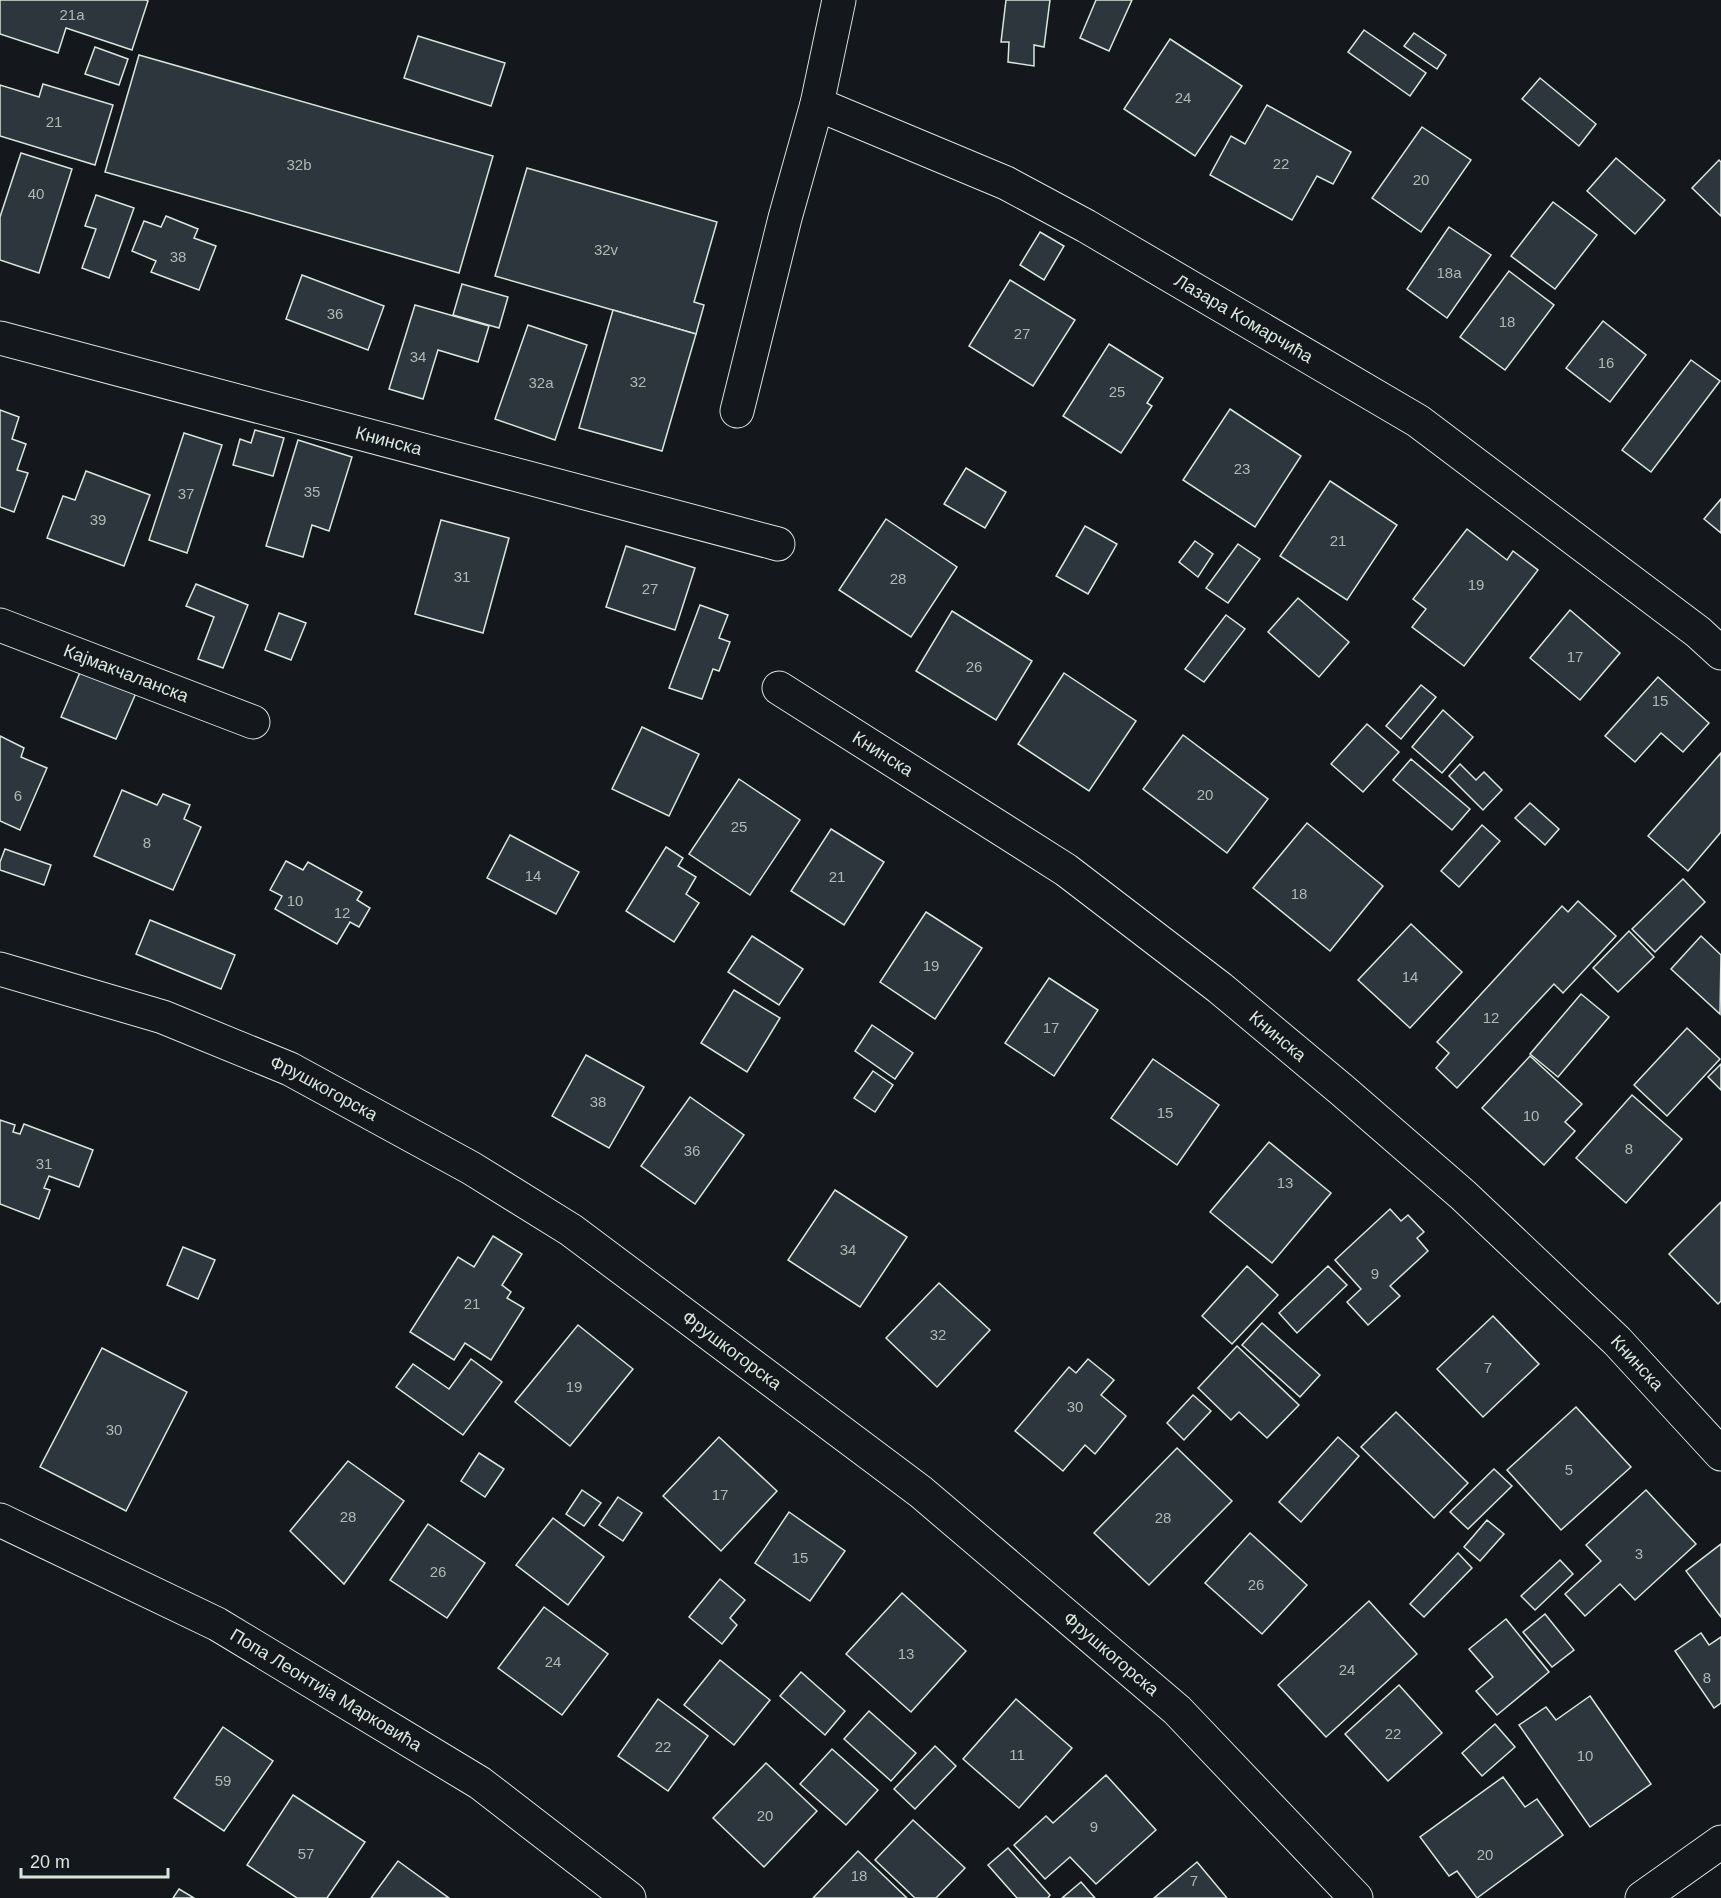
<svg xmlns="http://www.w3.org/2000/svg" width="1721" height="1898" viewBox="0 0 1721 1898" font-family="Helvetica,sans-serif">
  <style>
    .building { fill: #2c363c; stroke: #d8e6dc; stroke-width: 1.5 }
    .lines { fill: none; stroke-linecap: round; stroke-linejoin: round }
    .minor-casing { stroke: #d8e6dc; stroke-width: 35 }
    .minor { stroke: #14181c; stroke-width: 33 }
    .labels { text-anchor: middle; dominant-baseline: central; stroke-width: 4.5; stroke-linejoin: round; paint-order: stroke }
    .number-label { font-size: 15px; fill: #adbab4 }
    .street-label { font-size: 18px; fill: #d8e6dc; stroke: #14181c }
  </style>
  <rect width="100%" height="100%" fill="#14181c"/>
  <!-- building -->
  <g class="building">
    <polygon points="0,0 146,0 148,1 132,50 66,28 58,53 0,34"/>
    <polygon points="1006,0 1050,0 1044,47 1034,45 1034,66 1008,62 1009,42 1001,42"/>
    <polygon points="1096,0 1132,0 1109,51 1080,38"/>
    <polygon points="1364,30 1426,73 1410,96 1348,52"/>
    <polygon points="1414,33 1446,55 1437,69 1404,46"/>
    <polygon points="418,36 505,63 491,106 404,78"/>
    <polygon points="1170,39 1242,86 1195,156 1124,109"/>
    <polygon points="95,47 128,59 119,85 85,74"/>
    <polygon points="139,55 493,156 459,273 105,172"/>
    <polygon points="1540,78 1596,124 1579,146 1522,99"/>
    <polygon points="43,84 113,105 95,165 0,136 0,85 39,97"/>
    <polygon points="1267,105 1351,152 1333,184 1317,176 1292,220 1210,175 1231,136 1245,144"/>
    <polygon points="1422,127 1471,160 1421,232 1372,198"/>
    <polygon points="21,153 72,169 39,273 0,260 0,217"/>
    <polygon points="1616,158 1665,200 1635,234 1587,191"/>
    <polygon points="1719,160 1721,162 1721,216 1692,188"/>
    <polygon points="527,168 717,222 694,302 704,305 696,334 495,276"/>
    <polygon points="96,195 134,208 109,278 82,268 96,229 85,226"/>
    <polygon points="1553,202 1597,235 1555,289 1511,256"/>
    <polygon points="166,216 198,229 194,238 216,246 199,290 151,272 156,261 132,251 144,221 161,227"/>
    <polygon points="1449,227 1491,255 1447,318 1407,289"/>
    <polygon points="1040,232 1064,246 1044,280 1020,265"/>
    <polygon points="1509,271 1554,305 1505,370 1460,337"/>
    <polygon points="302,275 384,306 368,350 286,319"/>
    <polygon points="1010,280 1075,320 1033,386 969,346"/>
    <polygon points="462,284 508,297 499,328 453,315"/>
    <polygon points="415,305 489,326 478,362 438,350 423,399 389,389"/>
    <polygon points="613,310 696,334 662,451 579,428"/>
    <polygon points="1603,321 1646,355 1610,402 1566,368"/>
    <polygon points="528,325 587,345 555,440 495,419"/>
    <polygon points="1109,344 1163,378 1147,403 1152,406 1121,453 1063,416"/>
    <polygon points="1691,360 1720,381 1651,472 1622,450"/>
    <polygon points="1230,409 1301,456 1255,527 1183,480"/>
    <polygon points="0,410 19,417 12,439 26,444 17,470 28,473 14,512 0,507"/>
    <polygon points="255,430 284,438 273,476 233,465 240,439 251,443"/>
    <polygon points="184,433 222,445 187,553 149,540"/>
    <polygon points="298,440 352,457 329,531 312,525 303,557 266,546"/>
    <polygon points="966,468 1006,492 985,528 944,504"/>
    <polygon points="86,471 150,495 124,566 47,538 63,496 75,500"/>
    <polygon points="1330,481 1397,525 1347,600 1280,556"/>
    <polygon points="1721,499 1721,533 1704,519"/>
    <polygon points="886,519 957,567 911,637 839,590"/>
    <polygon points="441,520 509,538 483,633 415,614"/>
    <polygon points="1085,526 1117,544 1088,594 1056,576"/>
    <polygon points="1467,529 1507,560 1513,551 1538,570 1464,666 1412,627 1426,609 1413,599"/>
    <polygon points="1195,541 1213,554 1198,577 1179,562"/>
    <polygon points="1238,544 1260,559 1228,603 1206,588"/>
    <polygon points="626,546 695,568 675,630 606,607"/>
    <polygon points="196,584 248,605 223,668 198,659 214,617 186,606"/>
    <polygon points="1298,598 1349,642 1319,677 1268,632"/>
    <polygon points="700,605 728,615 719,638 730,642 719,671 713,669 702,699 669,688"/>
    <polygon points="1570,610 1620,653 1580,700 1530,658"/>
    <polygon points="952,611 1032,661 996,720 916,671"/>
    <polygon points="279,613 306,623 291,660 265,650"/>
    <polygon points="1226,615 1245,629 1204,682 1185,669"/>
    <polygon points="81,670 136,693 116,739 61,717"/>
    <polygon points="1064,673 1136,721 1089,791 1018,744"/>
    <polygon points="1658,677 1709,723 1683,752 1661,733 1635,762 1605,736"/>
    <polygon points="1421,685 1436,697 1401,739 1386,726"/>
    <polygon points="1443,710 1473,737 1442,773 1412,747"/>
    <polygon points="1367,724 1399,752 1363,792 1331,764"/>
    <polygon points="642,727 699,754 669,816 612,789"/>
    <polygon points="1183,735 1268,799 1227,853 1143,789"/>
    <polygon points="0,736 24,748 21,757 47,768 20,830 0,821"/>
    <polygon points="1721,753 1721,832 1688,871 1648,836"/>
    <polygon points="1411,759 1470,809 1452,830 1393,780"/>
    <polygon points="1460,764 1476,780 1484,772 1502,790 1483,810 1449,776"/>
    <polygon points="739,779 800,820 750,895 689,854"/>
    <polygon points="122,790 157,805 163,794 190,805 184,819 201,827 173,890 94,856"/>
    <polygon points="1530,803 1559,829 1545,845 1515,818"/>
    <polygon points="1307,823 1383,886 1330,951 1253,888"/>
    <polygon points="1482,825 1500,841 1459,887 1441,871"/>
    <polygon points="831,829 884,862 844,925 791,891"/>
    <polygon points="510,835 579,872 556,914 487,878"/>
    <polygon points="666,847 683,858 678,866 696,877 686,894 699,903 674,942 626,911"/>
    <polygon points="5,849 51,865 44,885 0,870 0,862"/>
    <polygon points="286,861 303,870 308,862 362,892 357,900 370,908 359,927 350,922 337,944 275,909 282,896 270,890"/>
    <polygon points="1683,879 1705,902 1655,952 1632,929"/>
    <polygon points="1578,901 1616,936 1563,993 1554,984 1457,1088 1436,1068 1449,1053 1437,1042 1562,906 1568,912"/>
    <polygon points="926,912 982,948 935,1019 880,982"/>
    <polygon points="150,920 235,955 221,989 136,954"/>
    <polygon points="1411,924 1462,972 1410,1028 1358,980"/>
    <polygon points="1629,931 1654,957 1618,992 1593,968"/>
    <polygon points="752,936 803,969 779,1005 728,972"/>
    <polygon points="1701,936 1721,955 1720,1014 1671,969"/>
    <polygon points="1049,978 1098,1010 1054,1076 1005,1043"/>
    <polygon points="734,990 780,1018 747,1072 701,1043"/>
    <polygon points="1581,994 1609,1017 1558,1077 1530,1054"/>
    <polygon points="872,1025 913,1053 895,1079 855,1051"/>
    <polygon points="1687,1028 1720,1059 1667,1116 1634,1085"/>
    <polygon points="586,1055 644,1087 609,1148 552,1116"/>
    <polygon points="1530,1056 1582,1104 1565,1122 1575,1131 1544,1165 1482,1108"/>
    <polygon points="1153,1059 1219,1105 1177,1165 1111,1118"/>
    <polygon points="1721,1064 1721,1090 1708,1077"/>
    <polygon points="873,1071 893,1085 875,1112 854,1098"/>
    <polygon points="1632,1095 1682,1139 1626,1203 1576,1158"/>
    <polygon points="690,1097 744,1135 695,1204 641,1166"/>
    <polygon points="0,1120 15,1125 13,1132 20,1134 24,1124 93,1150 79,1187 49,1176 44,1188 50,1190 39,1219 0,1204"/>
    <polygon points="1269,1142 1331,1193 1272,1263 1210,1212"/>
    <polygon points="835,1190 907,1237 860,1307 788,1260"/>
    <polygon points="1721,1202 1721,1301 1718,1304 1669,1254"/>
    <polygon points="1390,1209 1401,1221 1408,1215 1424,1232 1417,1238 1428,1251 1390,1286 1400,1296 1368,1325 1347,1302 1361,1289 1335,1260"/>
    <polygon points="493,1236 522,1254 502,1285 511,1292 507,1298 524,1308 491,1360 465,1343 454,1360 410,1332 458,1257 474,1267"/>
    <polygon points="183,1247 215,1260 198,1299 167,1285"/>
    <polygon points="1247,1266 1278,1295 1232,1344 1202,1316"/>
    <polygon points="1328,1266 1347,1285 1297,1333 1279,1313"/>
    <polygon points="939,1283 990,1330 937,1387 886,1338"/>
    <polygon points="1493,1316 1539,1364 1483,1417 1437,1369"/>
    <polygon points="1262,1323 1320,1375 1300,1397 1242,1345"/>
    <polygon points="578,1325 633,1369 570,1446 515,1402"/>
    <polygon points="1237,1346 1299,1405 1267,1438 1239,1412 1231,1420 1198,1388"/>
    <polygon points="102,1348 187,1392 126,1511 40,1467"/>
    <polygon points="471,1359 502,1382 463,1435 396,1387 413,1364 449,1389"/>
    <polygon points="1088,1359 1114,1380 1101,1395 1126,1416 1095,1454 1085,1445 1063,1471 1015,1431 1069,1367 1076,1373"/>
    <polygon points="1193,1395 1211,1411 1184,1440 1167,1423"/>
    <polygon points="1576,1407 1631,1467 1561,1530 1507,1470"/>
    <polygon points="1396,1412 1468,1483 1434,1518 1361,1447"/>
    <polygon points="719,1437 777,1491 721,1551 663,1496"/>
    <polygon points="1338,1437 1359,1456 1301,1522 1279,1502"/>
    <polygon points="1177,1448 1232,1501 1149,1585 1094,1533"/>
    <polygon points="479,1453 504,1469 485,1497 461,1481"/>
    <polygon points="348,1461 404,1501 344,1584 290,1531"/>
    <polygon points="1494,1469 1512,1486 1468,1529 1450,1512"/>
    <polygon points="582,1490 601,1503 584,1526 566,1514"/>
    <polygon points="1646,1490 1696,1544 1635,1600 1620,1584 1585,1616 1565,1594 1601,1561 1586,1545"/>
    <polygon points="618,1497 642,1513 623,1541 599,1525"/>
    <polygon points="789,1512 845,1551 810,1601 755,1563"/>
    <polygon points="553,1518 604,1557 568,1605 516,1565"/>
    <polygon points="1487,1520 1504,1534 1480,1561 1464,1547"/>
    <polygon points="428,1524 485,1563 447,1618 390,1580"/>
    <polygon points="1250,1533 1307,1585 1262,1634 1205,1583"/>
    <polygon points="1721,1544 1721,1617 1686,1571"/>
    <polygon points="1458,1553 1472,1568 1424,1617 1410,1604"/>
    <polygon points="1560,1560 1573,1574 1535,1610 1521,1596"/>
    <polygon points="720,1579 745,1600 730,1618 737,1625 722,1644 689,1617"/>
    <polygon points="902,1593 966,1651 911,1712 846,1654"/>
    <polygon points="1369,1601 1417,1654 1326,1737 1278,1685"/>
    <polygon points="544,1607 608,1654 562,1715 498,1668"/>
    <polygon points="1545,1614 1574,1650 1552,1667 1523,1632"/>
    <polygon points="1506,1619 1549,1672 1497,1715 1476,1691 1493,1677 1469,1649"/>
    <polygon points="1701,1633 1709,1645 1721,1637 1721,1703 1714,1708 1675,1651"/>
    <polygon points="720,1660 770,1700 734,1745 684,1705"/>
    <polygon points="801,1672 845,1711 825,1735 780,1696"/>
    <polygon points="1399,1685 1442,1733 1388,1781 1345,1734"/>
    <polygon points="1590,1696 1651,1784 1590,1827 1519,1725 1546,1707 1556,1720"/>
    <polygon points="658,1699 708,1736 668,1791 618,1756"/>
    <polygon points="1016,1699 1072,1748 1019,1808 963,1759"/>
    <polygon points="869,1711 916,1753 891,1781 844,1739"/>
    <polygon points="1495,1724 1515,1747 1482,1776 1462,1753"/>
    <polygon points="223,1727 273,1761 224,1831 174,1798"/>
    <polygon points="935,1746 956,1766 915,1809 894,1789"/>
    <polygon points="832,1749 878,1790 846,1825 800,1784"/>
    <polygon points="766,1763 817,1811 764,1867 713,1818"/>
    <polygon points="1106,1775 1156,1830 1096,1884 1070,1857 1045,1879 1014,1845 1046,1816 1053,1823"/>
    <polygon points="1503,1777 1525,1807 1537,1799 1563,1835 1477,1898 1457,1871 1449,1876 1420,1837"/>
    <polygon points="293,1795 365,1842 327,1898 297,1898 247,1865"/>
    <polygon points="913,1820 965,1868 936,1898 915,1898 875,1860"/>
    <polygon points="1008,1848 1050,1895 1048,1898 1017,1898 988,1865"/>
    <polygon points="858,1851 907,1898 813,1898"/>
    <polygon points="398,1861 449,1898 371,1898"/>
    <polygon points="1197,1862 1227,1898 1154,1898"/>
    <polygon points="1081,1882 1095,1898 1062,1898"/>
    <polygon points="179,1889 194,1898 173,1898"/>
  </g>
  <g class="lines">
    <defs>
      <g id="minor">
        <path id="s1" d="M839 0 817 104 1006 183 1086 226 1418 421 1698 632 1721 653"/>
        <path id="s2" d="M0 338 778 544"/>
        <polyline points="737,411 785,218 817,104"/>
        <path id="s3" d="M0 625 253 722"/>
        <path id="s4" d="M779 688 1066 870 1220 988 1342 1090 1463 1195 1617 1341 1721 1454"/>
        <path id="s5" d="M0 969 163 1017 290 1069 471 1168 571 1230 921 1492 1177 1710 1356 1898"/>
        <path id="s6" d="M0 1520 217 1624 480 1783 629 1898"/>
        <polyline points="1642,1898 1721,1842"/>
      </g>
    </defs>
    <!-- minor casing -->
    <use href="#minor" class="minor-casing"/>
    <!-- minor -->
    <use href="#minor" class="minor"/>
  </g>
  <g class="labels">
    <!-- number labels -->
    <g class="number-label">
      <text x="72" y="14">21a</text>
      <text x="1183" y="97">24</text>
      <text x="54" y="121">21</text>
      <text x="1281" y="163">22</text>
      <text x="299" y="164">32b</text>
      <text x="1421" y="179">20</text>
      <text x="36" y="193">40</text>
      <text x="606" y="249">32v</text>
      <text x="178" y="256">38</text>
      <text x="1449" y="272">18a</text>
      <text x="335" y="313">36</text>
      <text x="1507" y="321">18</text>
      <text x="1022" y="333">27</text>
      <text x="418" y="356">34</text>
      <text x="1606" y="362">16</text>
      <text x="638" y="381">32</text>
      <text x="541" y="382">32a</text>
      <text x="1117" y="391">25</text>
      <text x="1242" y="468">23</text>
      <text x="312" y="491">35</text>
      <text x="186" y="493">37</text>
      <text x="98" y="519">39</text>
      <text x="1338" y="540">21</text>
      <text x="462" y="576">31</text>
      <text x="898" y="578">28</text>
      <text x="1476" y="584">19</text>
      <text x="650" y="588">27</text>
      <text x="1575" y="656">17</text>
      <text x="974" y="666">26</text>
      <text x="1660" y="700">15</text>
      <text x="1205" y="794">20</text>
      <text x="18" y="795">6</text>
      <text x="739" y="826">25</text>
      <text x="147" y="842">8</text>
      <text x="533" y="875">14</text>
      <text x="837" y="876">21</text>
      <text x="1299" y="893">18</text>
      <text x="295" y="900">10</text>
      <text x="342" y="912">12</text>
      <text x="931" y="965">19</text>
      <text x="1410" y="976">14</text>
      <text x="1491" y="1017">12</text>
      <text x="1051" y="1027">17</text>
      <text x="598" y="1101">38</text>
      <text x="1165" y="1112">15</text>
      <text x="1531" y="1115">10</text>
      <text x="1629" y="1148">8</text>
      <text x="692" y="1150">36</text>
      <text x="44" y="1163">31</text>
      <text x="1285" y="1182">13</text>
      <text x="848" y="1249">34</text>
      <text x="1375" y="1273">9</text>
      <text x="472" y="1303">21</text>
      <text x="938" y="1334">32</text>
      <text x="1488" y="1367">7</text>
      <text x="574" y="1386">19</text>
      <text x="1075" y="1406">30</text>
      <text x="114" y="1429">30</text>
      <text x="1569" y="1469">5</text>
      <text x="720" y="1494">17</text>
      <text x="348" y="1516">28</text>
      <text x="1163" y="1517">28</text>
      <text x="1639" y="1553">3</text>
      <text x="800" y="1557">15</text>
      <text x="438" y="1571">26</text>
      <text x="1256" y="1584">26</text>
      <text x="906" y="1653">13</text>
      <text x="553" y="1661">24</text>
      <text x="1347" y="1669">24</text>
      <text x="1707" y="1677">8</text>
      <text x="1393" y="1733">22</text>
      <text x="663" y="1746">22</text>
      <text x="1017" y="1754">11</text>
      <text x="1585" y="1755">10</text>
      <text x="223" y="1780">59</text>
      <text x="765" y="1815">20</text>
      <text x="1094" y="1826">9</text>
      <text x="306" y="1853">57</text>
      <text x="1485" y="1854">20</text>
      <text x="859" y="1875">18</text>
      <text x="1194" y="1880">7</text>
    </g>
    <!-- street labels -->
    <g class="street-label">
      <text stroke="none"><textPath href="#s1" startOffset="585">Лазара Комарчића</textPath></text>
      <text stroke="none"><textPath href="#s2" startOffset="402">Книнска</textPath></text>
      <text stroke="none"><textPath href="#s3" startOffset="135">Кајмакчаланска</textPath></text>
      <text stroke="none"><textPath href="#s4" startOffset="123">Книнска</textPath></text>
      <text stroke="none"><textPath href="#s4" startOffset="609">Книнска</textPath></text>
      <text stroke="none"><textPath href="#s5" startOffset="346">Фрушкогорска</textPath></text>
      <text stroke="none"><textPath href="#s5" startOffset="832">Фрушкогорска</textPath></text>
      <text stroke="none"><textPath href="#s4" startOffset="1095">Книнска</textPath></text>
      <text stroke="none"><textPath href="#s5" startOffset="1318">Фрушкогорска</textPath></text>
      <text stroke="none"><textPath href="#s6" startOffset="368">Попа Леонтија Марковића</textPath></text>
    </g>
  </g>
  <!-- scale -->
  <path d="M21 1868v9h147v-9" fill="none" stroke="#d8e6dc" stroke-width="3"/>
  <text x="30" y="1868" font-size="18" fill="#d8e6dc" stroke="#14181c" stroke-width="4.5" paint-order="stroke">20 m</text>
</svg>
